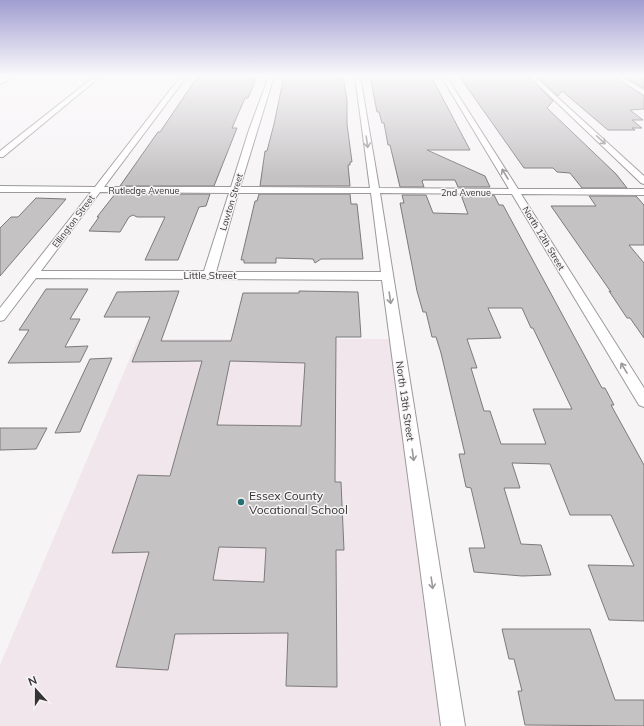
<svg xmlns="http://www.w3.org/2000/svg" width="644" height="726" viewBox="0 0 644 726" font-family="Mulish,sans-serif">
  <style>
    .built { fill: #f1e6eb }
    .building { fill: #c5c2c4; stroke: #7d7a7c; fill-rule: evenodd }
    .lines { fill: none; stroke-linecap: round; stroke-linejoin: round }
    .street-casing { stroke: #9c999b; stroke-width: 2 }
    .secondary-casing { stroke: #9c999b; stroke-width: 2 }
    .street { fill: #fff; fill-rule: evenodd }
    .secondary { fill: #fff; fill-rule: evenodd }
    .oneway { stroke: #9a9a9a }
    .poi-dot { fill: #257070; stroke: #f7f4f6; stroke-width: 1.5 }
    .labels { text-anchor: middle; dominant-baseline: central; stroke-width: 3; stroke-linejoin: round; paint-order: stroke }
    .far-street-label { font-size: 9px; fill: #353435; stroke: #f7f4f6 }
    .street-label { font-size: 10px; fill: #353435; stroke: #f7f4f6 }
    .near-poi-label { font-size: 12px; fill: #353435; stroke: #f7f4f6; text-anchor: start }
  </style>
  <rect width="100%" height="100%" fill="#f7f4f6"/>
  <!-- built -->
  <polygon class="built" points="138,339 392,339 440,726 0,726 0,665"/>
  <!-- building -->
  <g class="building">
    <polygon points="201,76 257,76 248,98 245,98 232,128 237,128 214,186 120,186 153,139 158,132 160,132 194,82"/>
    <polygon points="284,76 343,76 347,100 347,124 352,162 350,162 350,165 348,165 350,186 260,186 265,151 267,151 274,124"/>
    <polygon points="370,76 431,76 470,150 427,150 485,176 490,187 458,187 455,180 423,180 422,181 424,187 400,187 390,145 388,145 384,123 382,123 379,112 377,112"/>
    <polygon points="459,76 528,76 553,101 547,108 616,174 627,188 582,188 570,173 557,172 553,168 524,168"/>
    <polygon points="536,76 613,76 644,96 644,109 630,110 643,120 632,120 642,128 632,128 635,130 608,130 562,91 558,96"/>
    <polygon points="623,76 644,76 644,88"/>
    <polygon points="115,194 210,194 206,206 199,207 178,260 145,260 165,217 137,217 133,215 129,217 120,232 89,231 99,217 97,217"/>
    <polygon points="259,194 350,194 351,204 357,204 363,259 321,259 315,263 313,259 276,258 276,263 244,263 244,260 241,260 255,201 257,201"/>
    <path d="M402 195H426L433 213 468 214 461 195H494L499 205H503L602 388H605L614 405H611L644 465V621L609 620 588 565 634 566 611 515H570L550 464 512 463 520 488H504L521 544 541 545 551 575 522 576 474 572 469 548H485L471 488 466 487 459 454H465L441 353 436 337H432L426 312H423L417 291 400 203H404ZM488 308H522L531 328H533L572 409H533L546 444H501L490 411H484L471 368H477L467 339 501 338Z"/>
    <polygon points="589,196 636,196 644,205 644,245 629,245 644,263 644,338 630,318 627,318 609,291 611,292 551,206 596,206"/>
    <polygon points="36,198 66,199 0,276 0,228 11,217 18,217"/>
    <polygon points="46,289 88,289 70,319 80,319 65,347 88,346 80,362 8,363 29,330 19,330"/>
    <path d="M179 291 161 341H231L243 293H299V291L358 292 361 337H336L335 482H341L344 550H336L337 687 286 686 288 633 175 634 168 670 116 667 149 552 112 553 138 475 170 476 202 361 132 362 150 317H104L117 292ZM230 361 305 363 301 426 217 425ZM219 547 266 548 264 582 213 580Z"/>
    <polygon points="112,358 80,432 55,433 90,359"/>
    <polygon points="0,428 47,428 36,449 0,450"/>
    <polygon points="502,629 590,629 615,700 644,700 644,726 525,725 518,691 522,691 514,659 509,659"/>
  </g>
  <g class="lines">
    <defs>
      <g id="street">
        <polygon points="95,76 101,76 3,157 0,157 0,151"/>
        <path d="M181 76H187L104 187H231L249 130 269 76H274L240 187 370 188 355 76H360L379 188 509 189 441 76H446L518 189H644V195L521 194 644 388V407L639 405 512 194 380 193 465 726H441L382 280 36 278 4 320 0 321V308L91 192H0V186L95 187ZM100 192 229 193 204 271H41ZM238 193H371L381 272H216Z"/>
        <polygon points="529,76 534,76 644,176 644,184 641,183"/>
        <polygon points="614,76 620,76 644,90 644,95"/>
      </g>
      <polygon id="secondary" points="7,76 16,76 0,84 0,79"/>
    </defs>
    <!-- street casing -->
    <use href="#street" class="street-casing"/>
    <!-- secondary casing -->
    <use href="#secondary" class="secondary-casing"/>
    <!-- street -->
    <use href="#street" class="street"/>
    <!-- secondary -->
    <use href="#secondary" class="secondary"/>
  </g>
  <!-- one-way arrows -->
  <defs><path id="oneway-shaft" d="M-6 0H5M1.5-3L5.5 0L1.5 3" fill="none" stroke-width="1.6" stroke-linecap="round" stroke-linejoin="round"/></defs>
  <g class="oneway">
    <use href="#oneway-shaft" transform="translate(601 140) rotate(43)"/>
    <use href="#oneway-shaft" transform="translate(367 142) rotate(82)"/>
    <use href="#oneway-shaft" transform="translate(505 174) rotate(-121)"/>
    <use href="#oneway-shaft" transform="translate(390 298) rotate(82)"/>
    <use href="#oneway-shaft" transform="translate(624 368) rotate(-121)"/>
    <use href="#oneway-shaft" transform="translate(413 455) rotate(82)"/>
    <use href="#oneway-shaft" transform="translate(432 583) rotate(82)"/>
  </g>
  <!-- sky -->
  <linearGradient id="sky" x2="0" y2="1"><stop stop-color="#a09dd1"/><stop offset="0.43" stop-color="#fbfafb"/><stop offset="1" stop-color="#fbfafb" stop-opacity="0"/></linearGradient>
  <rect width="644" height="177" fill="url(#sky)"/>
  <!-- markers -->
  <circle class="poi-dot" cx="241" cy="502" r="4"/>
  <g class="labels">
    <!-- far-street labels -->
    <g class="far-street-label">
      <text x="144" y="190">Rutledge Avenue</text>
      <text x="466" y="192">2nd Avenue</text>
      <text transform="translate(231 202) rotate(-73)">Lawton Street</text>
      <text transform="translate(73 221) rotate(-53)">Ellington Street</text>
      <text transform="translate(544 238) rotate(59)">North 12th Street</text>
    </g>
    <!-- street labels -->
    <g class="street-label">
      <text x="210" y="275">Little Street</text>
      <text transform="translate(405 401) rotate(82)">North 13th Street</text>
    </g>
    <!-- near-poi labels -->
    <g class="near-poi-label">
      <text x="249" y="495">Essex County<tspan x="249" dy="14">Vocational School</tspan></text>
    </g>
  </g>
  <!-- north arrow -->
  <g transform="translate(36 690) rotate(339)" stroke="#f7f4f6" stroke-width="3" paint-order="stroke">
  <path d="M0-3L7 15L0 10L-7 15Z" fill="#353435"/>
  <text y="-6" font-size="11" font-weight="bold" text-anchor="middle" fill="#353435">N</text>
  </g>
</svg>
